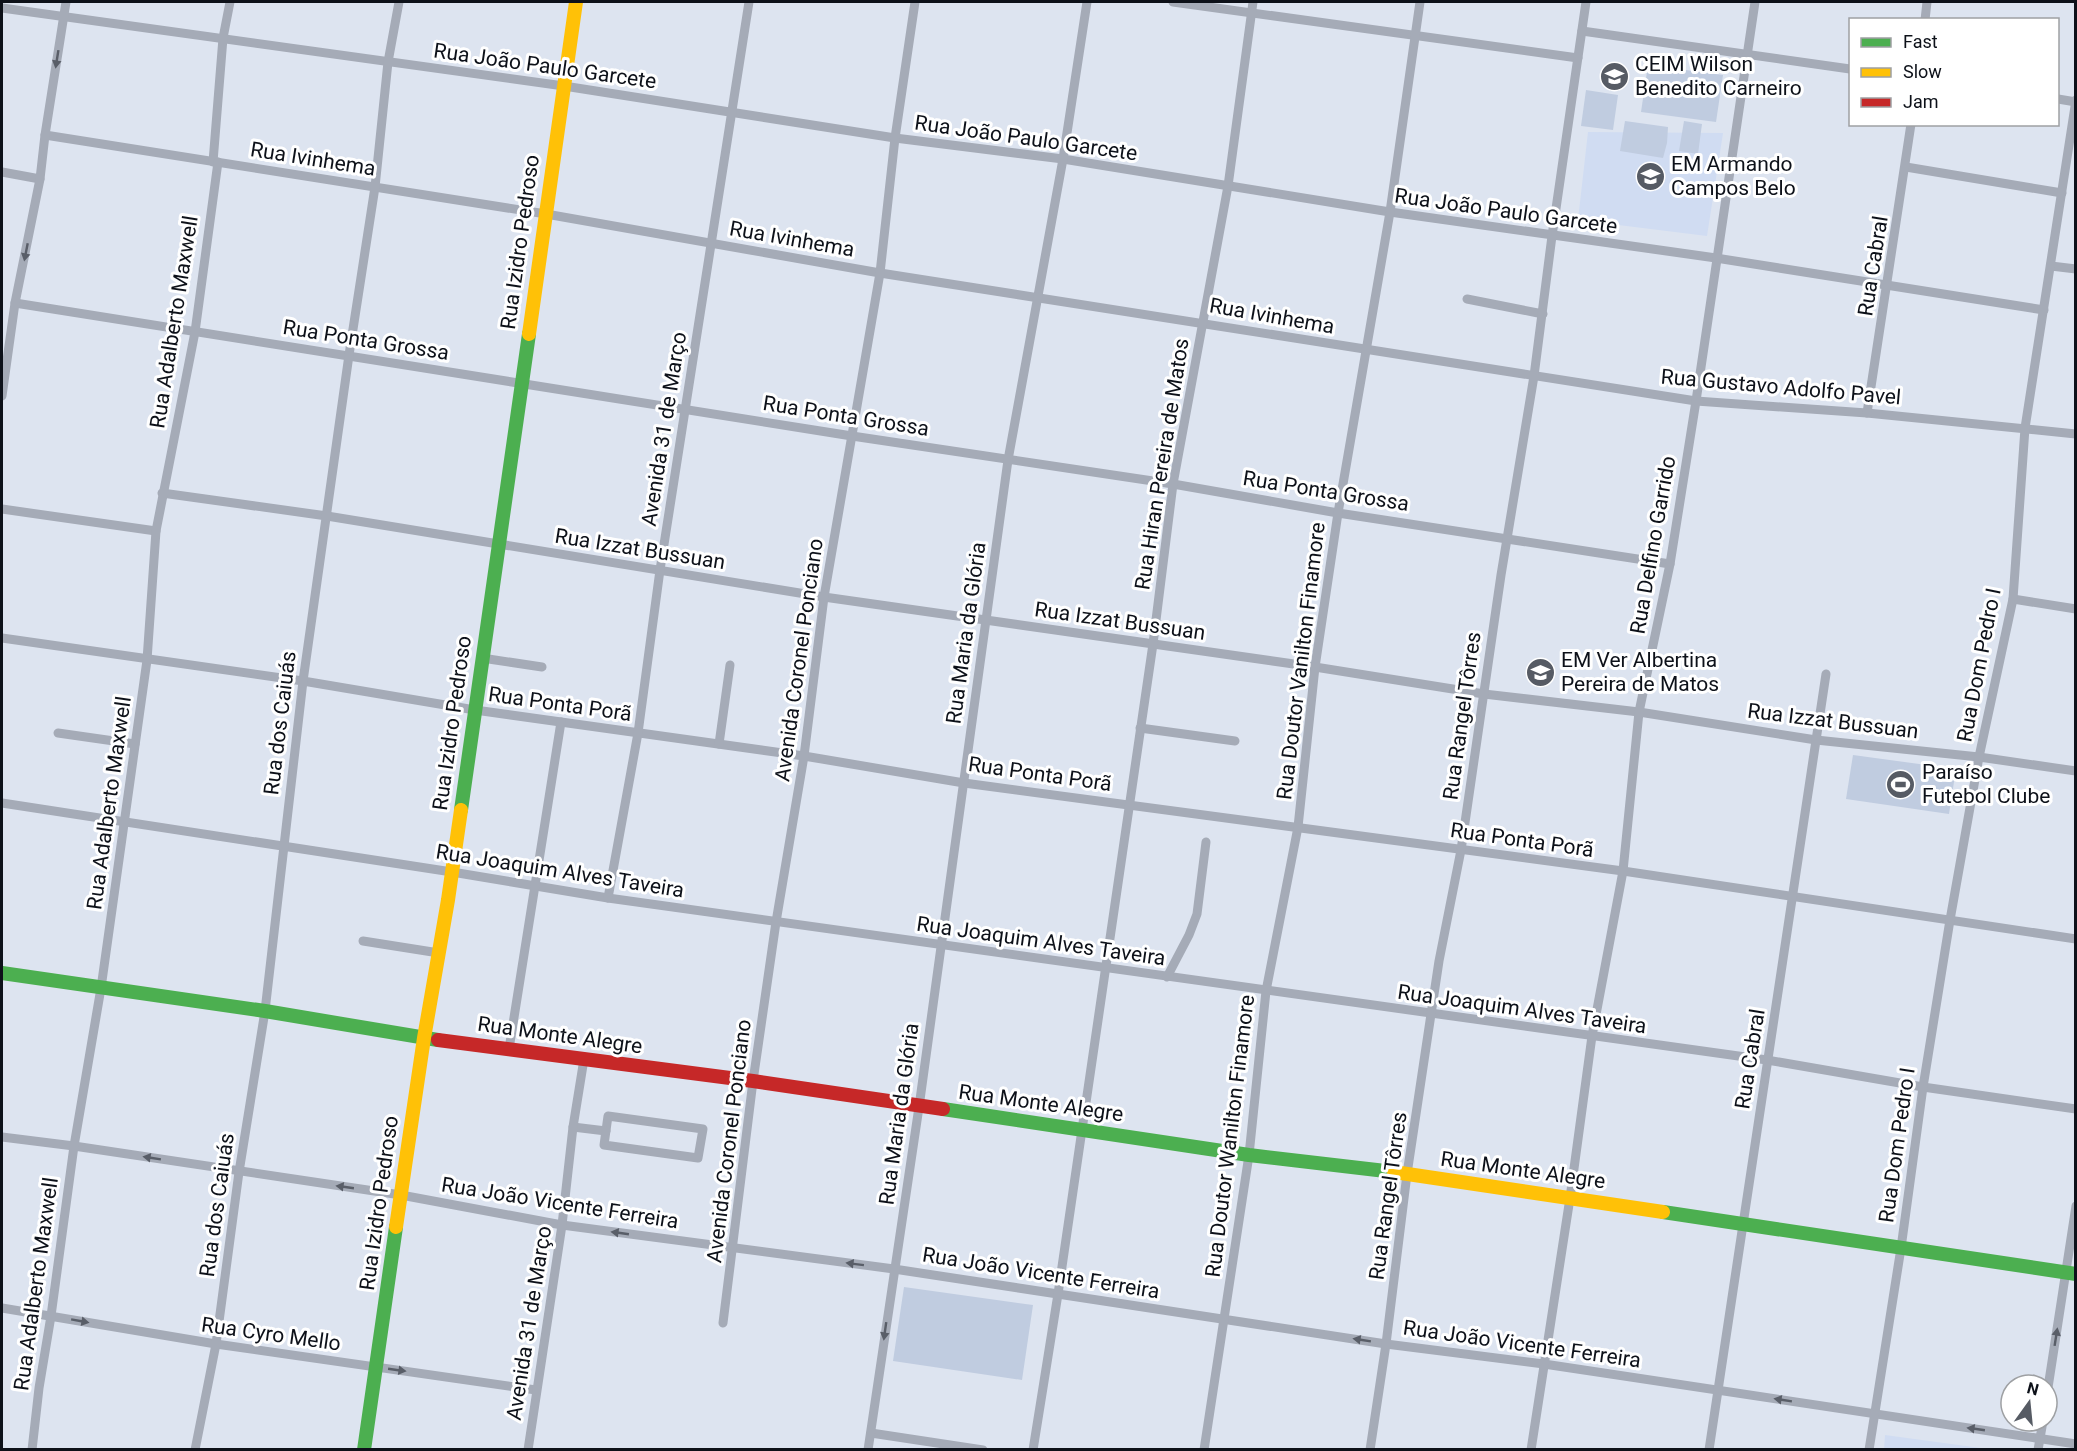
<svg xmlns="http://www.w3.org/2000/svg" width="2077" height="1451" viewBox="0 0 2077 1451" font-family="Roboto,sans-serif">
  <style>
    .built { fill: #d0dcf2 }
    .green { fill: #c0cce0 }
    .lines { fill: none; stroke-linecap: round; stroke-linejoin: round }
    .street { stroke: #a5abb7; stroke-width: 9 }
    .fast { stroke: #4caf50; stroke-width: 14 }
    .slow { stroke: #ffc107; stroke-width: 14 }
    .jam { stroke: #c62828; stroke-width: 14 }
    .oneway { fill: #595e68 }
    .labels { text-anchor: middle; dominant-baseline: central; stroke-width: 6; stroke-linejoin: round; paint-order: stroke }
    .poi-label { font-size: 21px; fill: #0d1119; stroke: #fff; text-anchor: start }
    .street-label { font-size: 21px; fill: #0d1119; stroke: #fff }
  </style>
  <rect width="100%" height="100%" fill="#dde4f0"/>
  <!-- built -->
  <g class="built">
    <polygon points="1588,132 1723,133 1707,236 1578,220"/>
    <polygon points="1885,1435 1988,1449 1884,1450"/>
  </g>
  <!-- green -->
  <g class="green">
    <polygon points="1648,65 1723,75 1716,122 1641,112"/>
    <polygon points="1586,90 1618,95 1613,130 1581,126"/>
    <polygon points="1625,121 1668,127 1667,143 1663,158 1620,151"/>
    <polygon points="1684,121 1702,124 1698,154 1679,151"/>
    <polygon points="1853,755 1956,769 1949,814 1846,799"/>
    <polygon points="904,1287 1033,1305 1022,1380 893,1361"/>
  </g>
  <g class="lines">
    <!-- street -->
    <g class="street">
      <polyline points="1173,2 1578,58"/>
      <polyline points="2,8 564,86 895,138 1063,159 1390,212 1716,258 2044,310"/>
      <polyline points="1925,20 1927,2"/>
      <polyline points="1582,31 1850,69"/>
      <polyline points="2058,99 2076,102"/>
      <polyline points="45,135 546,214 880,273 1696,401 1867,413 2076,434"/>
      <polyline points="213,162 223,38 230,2"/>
      <polyline points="1906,167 2062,193"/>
      <polyline points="2,172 40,179"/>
      <polyline points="2051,266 2076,269"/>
      <polyline points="1467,299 1543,314"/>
      <polyline points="15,303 852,436 1173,484 1338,513 1670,564"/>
      <polyline points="2,396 15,303 40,179 45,135 66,2"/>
      <polyline points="1867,413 1911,124"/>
      <polyline points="162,493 327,516 824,597 1315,667 1484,694 1639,712 1816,740 1979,757 2076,771"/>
      <polyline points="2,509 156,531"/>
      <polyline points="2013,599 2076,609"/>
      <polyline points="2,638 303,681 475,710 804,756 964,783 1623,871 2076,939"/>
      <polyline points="482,658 542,667"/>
      <polyline points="1140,728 1235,741"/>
      <polyline points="58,733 135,744"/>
      <polyline points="719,744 730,665"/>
      <polyline points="2,803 452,872 608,898 1767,1060 1923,1087 2076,1109"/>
      <polyline points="608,898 638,733 660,570 749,2"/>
      <polyline points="363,941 439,953"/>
      <polyline points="1167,977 1189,935 1197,914 1206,842"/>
      <polyline points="509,1049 561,722"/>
      <polygon points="608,1116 703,1129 698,1158 604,1145"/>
      <polyline points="573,1127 606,1131"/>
      <polyline points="2,1137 74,1146 401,1195 562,1225 894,1269 1386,1344 1544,1364 2076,1444"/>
      <polyline points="2,1308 216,1344 536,1390"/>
      <polyline points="723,1323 753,1081 776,922 804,756 824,597 880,273 895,138 915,2"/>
      <polyline points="2047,1394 2076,1206"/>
      <polyline points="871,1433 983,1450"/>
      <polyline points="32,1450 39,1388 51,1316 74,1146 101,988 147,660 156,531 195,332 218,162"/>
      <polyline points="195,1450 216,1344 239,1172 265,1011 303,681 349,355 375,187 388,62 399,2"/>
      <polyline points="528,1450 562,1225 573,1127 584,1059"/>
      <polyline points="868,1450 919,1107 1008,460 1063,159 1087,2"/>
      <polyline points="1033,1450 1058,1294 1153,644 1173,484 1228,186 1253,2"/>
      <polyline points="1204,1450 1249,1155 1266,991 1298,827 1315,667 1338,513 1390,212 1420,2"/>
      <polyline points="1370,1450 1386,1344 1407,1174 1439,961 1461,850 1501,575 1534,376 1552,236 1586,2"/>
      <polyline points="1531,1450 1570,1198 1592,1036 1623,871 1639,712 1670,564 1696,401 1755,2"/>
      <polyline points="1709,1450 1826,674"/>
      <polyline points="1869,1450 1901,1248 1923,1087 1950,920 1979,757 2013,599 2025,428 2076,100"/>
      <polyline points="2038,1450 2043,1421"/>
    </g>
    <!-- fast -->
    <g class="fast">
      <polyline points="461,810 529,334"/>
      <polyline points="2,973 265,1011 438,1040"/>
      <polyline points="943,1109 1249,1155 1394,1172"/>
      <polyline points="1663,1212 2076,1274"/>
      <polyline points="364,1450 396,1227"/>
    </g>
    <!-- slow -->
    <g class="slow">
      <polyline points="529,334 576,2"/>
      <polyline points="1394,1172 1663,1212"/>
      <polyline points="396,1227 424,1038 448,900 461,810"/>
    </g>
    <!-- jam -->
    <polyline class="jam" points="438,1040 753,1081 943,1109"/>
  </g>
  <!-- one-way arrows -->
  <defs><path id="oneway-solid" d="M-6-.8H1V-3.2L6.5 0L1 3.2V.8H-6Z" transform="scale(1.5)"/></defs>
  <g class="oneway">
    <use href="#oneway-solid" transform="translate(57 59) rotate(99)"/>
    <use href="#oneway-solid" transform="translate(26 252) rotate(101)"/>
    <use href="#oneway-solid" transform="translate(152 1158) rotate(-171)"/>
    <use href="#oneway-solid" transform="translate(345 1187) rotate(-172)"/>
    <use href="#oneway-solid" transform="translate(620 1233) rotate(-172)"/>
    <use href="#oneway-solid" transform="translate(855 1264) rotate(-173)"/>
    <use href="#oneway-solid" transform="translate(80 1321) rotate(10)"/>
    <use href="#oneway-solid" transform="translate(885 1331) rotate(98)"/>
    <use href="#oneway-solid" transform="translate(2056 1337) rotate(-81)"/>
    <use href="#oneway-solid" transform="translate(1362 1340) rotate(-171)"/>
    <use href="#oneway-solid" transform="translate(397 1370) rotate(8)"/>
    <use href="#oneway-solid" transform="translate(1783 1400) rotate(-171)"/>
    <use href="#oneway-solid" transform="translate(1976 1429) rotate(-172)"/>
  </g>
  <!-- icons -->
  <defs>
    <symbol id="school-disc" viewBox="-11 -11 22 22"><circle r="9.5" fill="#565b64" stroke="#fff"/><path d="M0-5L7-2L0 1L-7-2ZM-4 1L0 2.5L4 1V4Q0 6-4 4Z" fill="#fff"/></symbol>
    <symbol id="stadium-disc" viewBox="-11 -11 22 22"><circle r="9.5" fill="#565b64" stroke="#fff"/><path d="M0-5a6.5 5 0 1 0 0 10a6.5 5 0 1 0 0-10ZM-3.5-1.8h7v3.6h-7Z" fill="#fff"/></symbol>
  </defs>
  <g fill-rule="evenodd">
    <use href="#school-disc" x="1598" y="60" width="33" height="33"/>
    <use href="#school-disc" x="1634" y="160" width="33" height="33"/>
    <use href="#school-disc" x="1524" y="656" width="33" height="33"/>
    <use href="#stadium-disc" x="1884" y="768" width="33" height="33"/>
  </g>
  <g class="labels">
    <!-- poi labels -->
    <g class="poi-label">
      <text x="1635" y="64">CEIM Wilson<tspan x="1635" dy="24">Benedito Carneiro</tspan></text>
      <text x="1671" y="164">EM Armando<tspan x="1671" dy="24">Campos Belo</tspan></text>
      <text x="1561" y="660">EM Ver Albertina<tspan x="1561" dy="24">Pereira de Matos</tspan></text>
      <text x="1922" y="772">Paraíso<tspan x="1922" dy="24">Futebol Clube</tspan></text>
    </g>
    <!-- street labels -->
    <g class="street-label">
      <text transform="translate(545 66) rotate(8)">Rua João Paulo Garcete</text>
      <text transform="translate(1026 138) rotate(8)">Rua João Paulo Garcete</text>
      <text transform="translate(313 159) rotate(9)">Rua Ivinhema</text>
      <text transform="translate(1506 211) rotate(8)">Rua João Paulo Garcete</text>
      <text transform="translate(792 239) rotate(10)">Rua Ivinhema</text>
      <text transform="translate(520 242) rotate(-82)">Rua Izidro Pedroso</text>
      <text transform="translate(1873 266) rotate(-81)">Rua Cabral</text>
      <text transform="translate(1272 316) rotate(10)">Rua Ivinhema</text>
      <text transform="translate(174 322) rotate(-81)">Rua Adalberto Maxwell</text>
      <text transform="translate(366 340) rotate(9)">Rua Ponta Grossa</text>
      <text transform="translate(1781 387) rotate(5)">Rua Gustavo Adolfo Pavel</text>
      <text transform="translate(846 416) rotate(9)">Rua Ponta Grossa</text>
      <text transform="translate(664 429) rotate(-81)">Avenida 31 de Março</text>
      <text transform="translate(1162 464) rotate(-81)">Rua Hiran Pereira de Matos</text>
      <text transform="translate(1326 491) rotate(9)">Rua Ponta Grossa</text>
      <text transform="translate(1653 545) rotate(-80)">Rua Delfino Garrido</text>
      <text transform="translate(640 549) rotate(9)">Rua Izzat Bussuan</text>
      <text transform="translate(1120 621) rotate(8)">Rua Izzat Bussuan</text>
      <text transform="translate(966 633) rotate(-82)">Rua Maria da Glória</text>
      <text transform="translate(799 660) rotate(-82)">Avenida Coronel Ponciano</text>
      <text transform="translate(1301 661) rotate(-83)">Rua Doutor Vanilton Finamore</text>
      <text transform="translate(1979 665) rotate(-79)">Rua Dom Pedro I</text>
      <text transform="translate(560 704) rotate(8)">Rua Ponta Porã</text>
      <text transform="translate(1462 716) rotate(-82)">Rua Rangel Tôrres</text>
      <text transform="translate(1833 721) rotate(7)">Rua Izzat Bussuan</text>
      <text transform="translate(280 723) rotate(-83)">Rua dos Caiuás</text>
      <text transform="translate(452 723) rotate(-82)">Rua Izidro Pedroso</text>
      <text transform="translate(1040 774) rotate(8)">Rua Ponta Porã</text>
      <text transform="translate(109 803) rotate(-82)">Rua Adalberto Maxwell</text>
      <text transform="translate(1522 840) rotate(8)">Rua Ponta Porã</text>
      <text transform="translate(560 871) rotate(9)">Rua Joaquim Alves Taveira</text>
      <text transform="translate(1041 941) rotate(8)">Rua Joaquim Alves Taveira</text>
      <text transform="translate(1522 1009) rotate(8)">Rua Joaquim Alves Taveira</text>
      <text transform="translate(560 1035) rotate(8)">Rua Monte Alegre</text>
      <text transform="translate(1750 1059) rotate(-81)">Rua Cabral</text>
      <text transform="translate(1041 1103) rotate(8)">Rua Monte Alegre</text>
      <text transform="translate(899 1114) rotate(-82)">Rua Maria da Glória</text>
      <text transform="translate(1230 1136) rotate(-83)">Rua Doutor Wanilton Finamore</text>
      <text transform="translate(729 1141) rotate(-83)">Avenida Coronel Ponciano</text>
      <text transform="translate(1897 1145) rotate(-82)">Rua Dom Pedro I</text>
      <text transform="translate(1523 1170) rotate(8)">Rua Monte Alegre</text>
      <text transform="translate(1388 1196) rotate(-82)">Rua Rangel Tôrres</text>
      <text transform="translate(379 1203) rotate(-82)">Rua Izidro Pedroso</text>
      <text transform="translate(560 1203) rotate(9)">Rua João Vicente Ferreira</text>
      <text transform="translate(217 1205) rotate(-82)">Rua dos Caiuás</text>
      <text transform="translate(1041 1273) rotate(9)">Rua João Vicente Ferreira</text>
      <text transform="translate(36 1284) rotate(-82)">Rua Adalberto Maxwell</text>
      <text transform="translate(529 1323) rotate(-81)">Avenida 31 de Março</text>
      <text transform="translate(271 1334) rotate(8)">Rua Cyro Mello</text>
      <text transform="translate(1522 1344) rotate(8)">Rua João Vicente Ferreira</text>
    </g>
  </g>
  <!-- border -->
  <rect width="2077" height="1451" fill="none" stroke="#0d1119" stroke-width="6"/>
  <!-- legend -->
  <rect x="1849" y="18" width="210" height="108" fill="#ffffff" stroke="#9ea0a3" stroke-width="1.5"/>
  <rect x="1861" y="38" width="30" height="9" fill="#4caf50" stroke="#9ea0a3" stroke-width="1.5"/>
  <text x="1903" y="48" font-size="18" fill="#0d1119">Fast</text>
  <rect x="1861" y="68" width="30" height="9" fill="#ffc107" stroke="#9ea0a3" stroke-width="1.5"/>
  <text x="1903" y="78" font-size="18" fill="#0d1119">Slow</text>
  <rect x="1861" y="98" width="30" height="9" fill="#c62828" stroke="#9ea0a3" stroke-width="1.5"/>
  <text x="1903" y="108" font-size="18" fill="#0d1119">Jam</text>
  <!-- north arrow -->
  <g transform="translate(2029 1403) rotate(15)"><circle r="28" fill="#ffffff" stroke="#9ea0a3" stroke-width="1.5"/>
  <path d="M0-4.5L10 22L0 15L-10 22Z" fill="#565b64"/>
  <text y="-9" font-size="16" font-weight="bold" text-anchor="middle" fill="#0d1119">N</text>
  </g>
</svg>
